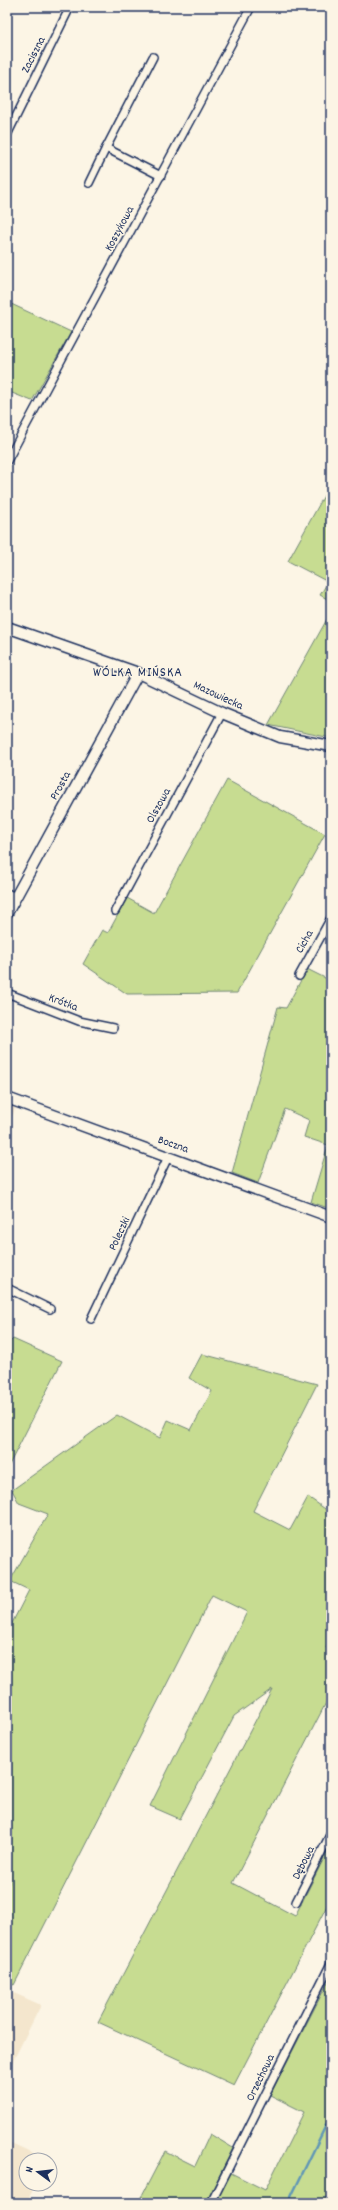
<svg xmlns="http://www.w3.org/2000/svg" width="338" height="2210" viewBox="0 0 338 2210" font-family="Dekko,sans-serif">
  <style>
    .built { fill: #f4e6cd }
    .green { fill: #c7dc91; stroke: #718678 }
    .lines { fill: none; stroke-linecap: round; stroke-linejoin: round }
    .stream { stroke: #6197b6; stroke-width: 2.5 }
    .street-casing { stroke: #1b2f5e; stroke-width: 10 }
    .secondary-casing { stroke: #1b2f5e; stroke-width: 13 }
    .street { stroke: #fcf5e5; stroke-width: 7 }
    .secondary { stroke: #fcf5e5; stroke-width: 10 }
    .labels { text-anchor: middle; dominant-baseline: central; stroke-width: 3; stroke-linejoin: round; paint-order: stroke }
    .street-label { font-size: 12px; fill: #1b2f5e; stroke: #fcf5e5 }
    .quarter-label { font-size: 14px; letter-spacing: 1px; fill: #1b2f5e; stroke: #fcf5e5 }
  </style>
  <rect width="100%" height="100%" fill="#fcf5e5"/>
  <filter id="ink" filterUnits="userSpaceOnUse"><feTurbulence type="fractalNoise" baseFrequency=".025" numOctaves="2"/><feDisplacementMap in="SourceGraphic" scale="8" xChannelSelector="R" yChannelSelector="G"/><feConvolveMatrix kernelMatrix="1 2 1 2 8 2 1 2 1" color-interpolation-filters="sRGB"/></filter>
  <g filter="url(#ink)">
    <!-- built -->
    <g class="built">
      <polygon points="7,1104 16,1107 7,1129"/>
      <polygon points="7,1990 41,2005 7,2073"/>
      <polygon points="7,2141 48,2160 26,2160 26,2184 36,2184 26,2203 7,2203"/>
    </g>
    <!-- green -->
    <g class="green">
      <polygon points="7,302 71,332 32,401 7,391"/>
      <polygon points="331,483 331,601 320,595 328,582 288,561"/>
      <polygon points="331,612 331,738 268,725"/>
      <polygon points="227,780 325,834 237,993 127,994 83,964 102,930 108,933 127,898 154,913"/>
      <polygon points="307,969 331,981 331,1209 311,1202 328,1145 304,1137 309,1120 285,1109 258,1183 232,1173 278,1007 286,1008"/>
      <polygon points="13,1339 62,1361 7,1469 7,1345"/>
      <polygon points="202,1354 317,1384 253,1511 290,1530 308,1497 331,1513 331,1638 326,1648 331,1645 331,1693 233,1883 295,1916 331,1844 331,1898 234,2085 98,2022 272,1689 234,1716 180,1819 150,1806 247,1612 212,1595 14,1985 7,1982 7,1889 10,1881 7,1879 7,1633 29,1590 10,1581 48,1514 19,1503 12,1490 117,1415 160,1438 168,1420 191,1430 212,1391 189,1378"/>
      <polygon points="331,1976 331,2203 215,2203 231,2173 265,2190 304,2112 270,2095"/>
      <polygon points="210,2134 233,2148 206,2203 138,2203 165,2151 195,2166"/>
    </g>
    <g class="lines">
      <!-- stream -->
      <polyline class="stream" points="288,2203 331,2115"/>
      <defs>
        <g id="street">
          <polyline points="7,135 70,7"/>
          <polyline points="106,148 153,57"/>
          <polyline points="89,183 106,148 161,176"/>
          <polyline points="7,461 251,7"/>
          <polyline points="7,893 15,897"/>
          <polyline points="115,911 222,713"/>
          <polyline points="299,976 331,918"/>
          <polyline points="7,993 79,1021 113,1028"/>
          <polyline points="7,1288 50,1309"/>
          <polyline points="91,1319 168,1157"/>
          <polyline points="296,1902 331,1833"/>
          <polyline points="211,2203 331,1963"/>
        </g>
        <g id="secondary">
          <polyline points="7,627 138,673 222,713 280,737 331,746"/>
          <polyline points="7,913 138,673"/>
          <polyline points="7,1098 331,1217"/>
        </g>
      </defs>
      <!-- street casing -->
      <use href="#street" class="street-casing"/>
      <!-- secondary casing -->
      <use href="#secondary" class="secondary-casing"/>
      <!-- street -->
      <use href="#street" class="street"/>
      <!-- secondary -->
      <use href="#secondary" class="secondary"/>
    </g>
  </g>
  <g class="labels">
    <!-- street labels -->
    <g class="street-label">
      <text transform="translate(34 55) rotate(-63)">Zaciszna</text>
      <text transform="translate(120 229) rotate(-62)">Koszykowa</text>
      <text transform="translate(218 696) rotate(25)">Mazowiecka</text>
      <text transform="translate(61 786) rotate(-61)">Prosta</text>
      <text transform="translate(159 806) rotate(-61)">Olszowa</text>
      <text transform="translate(305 942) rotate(-61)">Cicha</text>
      <text transform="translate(63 1003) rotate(21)">Krótka</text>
      <text transform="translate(173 1145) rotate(19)">Boczna</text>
      <text transform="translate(120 1234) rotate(-65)">Poleczki</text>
      <text transform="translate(304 1863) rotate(-63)">Dębowa</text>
      <text transform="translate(261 2078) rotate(-64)">Orzechowa</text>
    </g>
    <!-- quarter labels -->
    <g class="quarter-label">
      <text x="138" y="673">WÓLKA MIŃSKA</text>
    </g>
  </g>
  <!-- margin -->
  <rect width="338" height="2210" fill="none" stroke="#fcf5e5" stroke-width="24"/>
  <rect x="12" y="12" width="314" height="2186" fill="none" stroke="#1b2f5e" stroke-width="1.5" filter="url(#ink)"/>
  <!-- north arrow -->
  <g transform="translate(38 2172) rotate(285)"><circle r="19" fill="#fcf5e5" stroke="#a2a6af"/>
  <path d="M0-3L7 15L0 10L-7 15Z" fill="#1b2f5e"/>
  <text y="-6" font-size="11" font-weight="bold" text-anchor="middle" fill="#1b2f5e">N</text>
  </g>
</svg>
